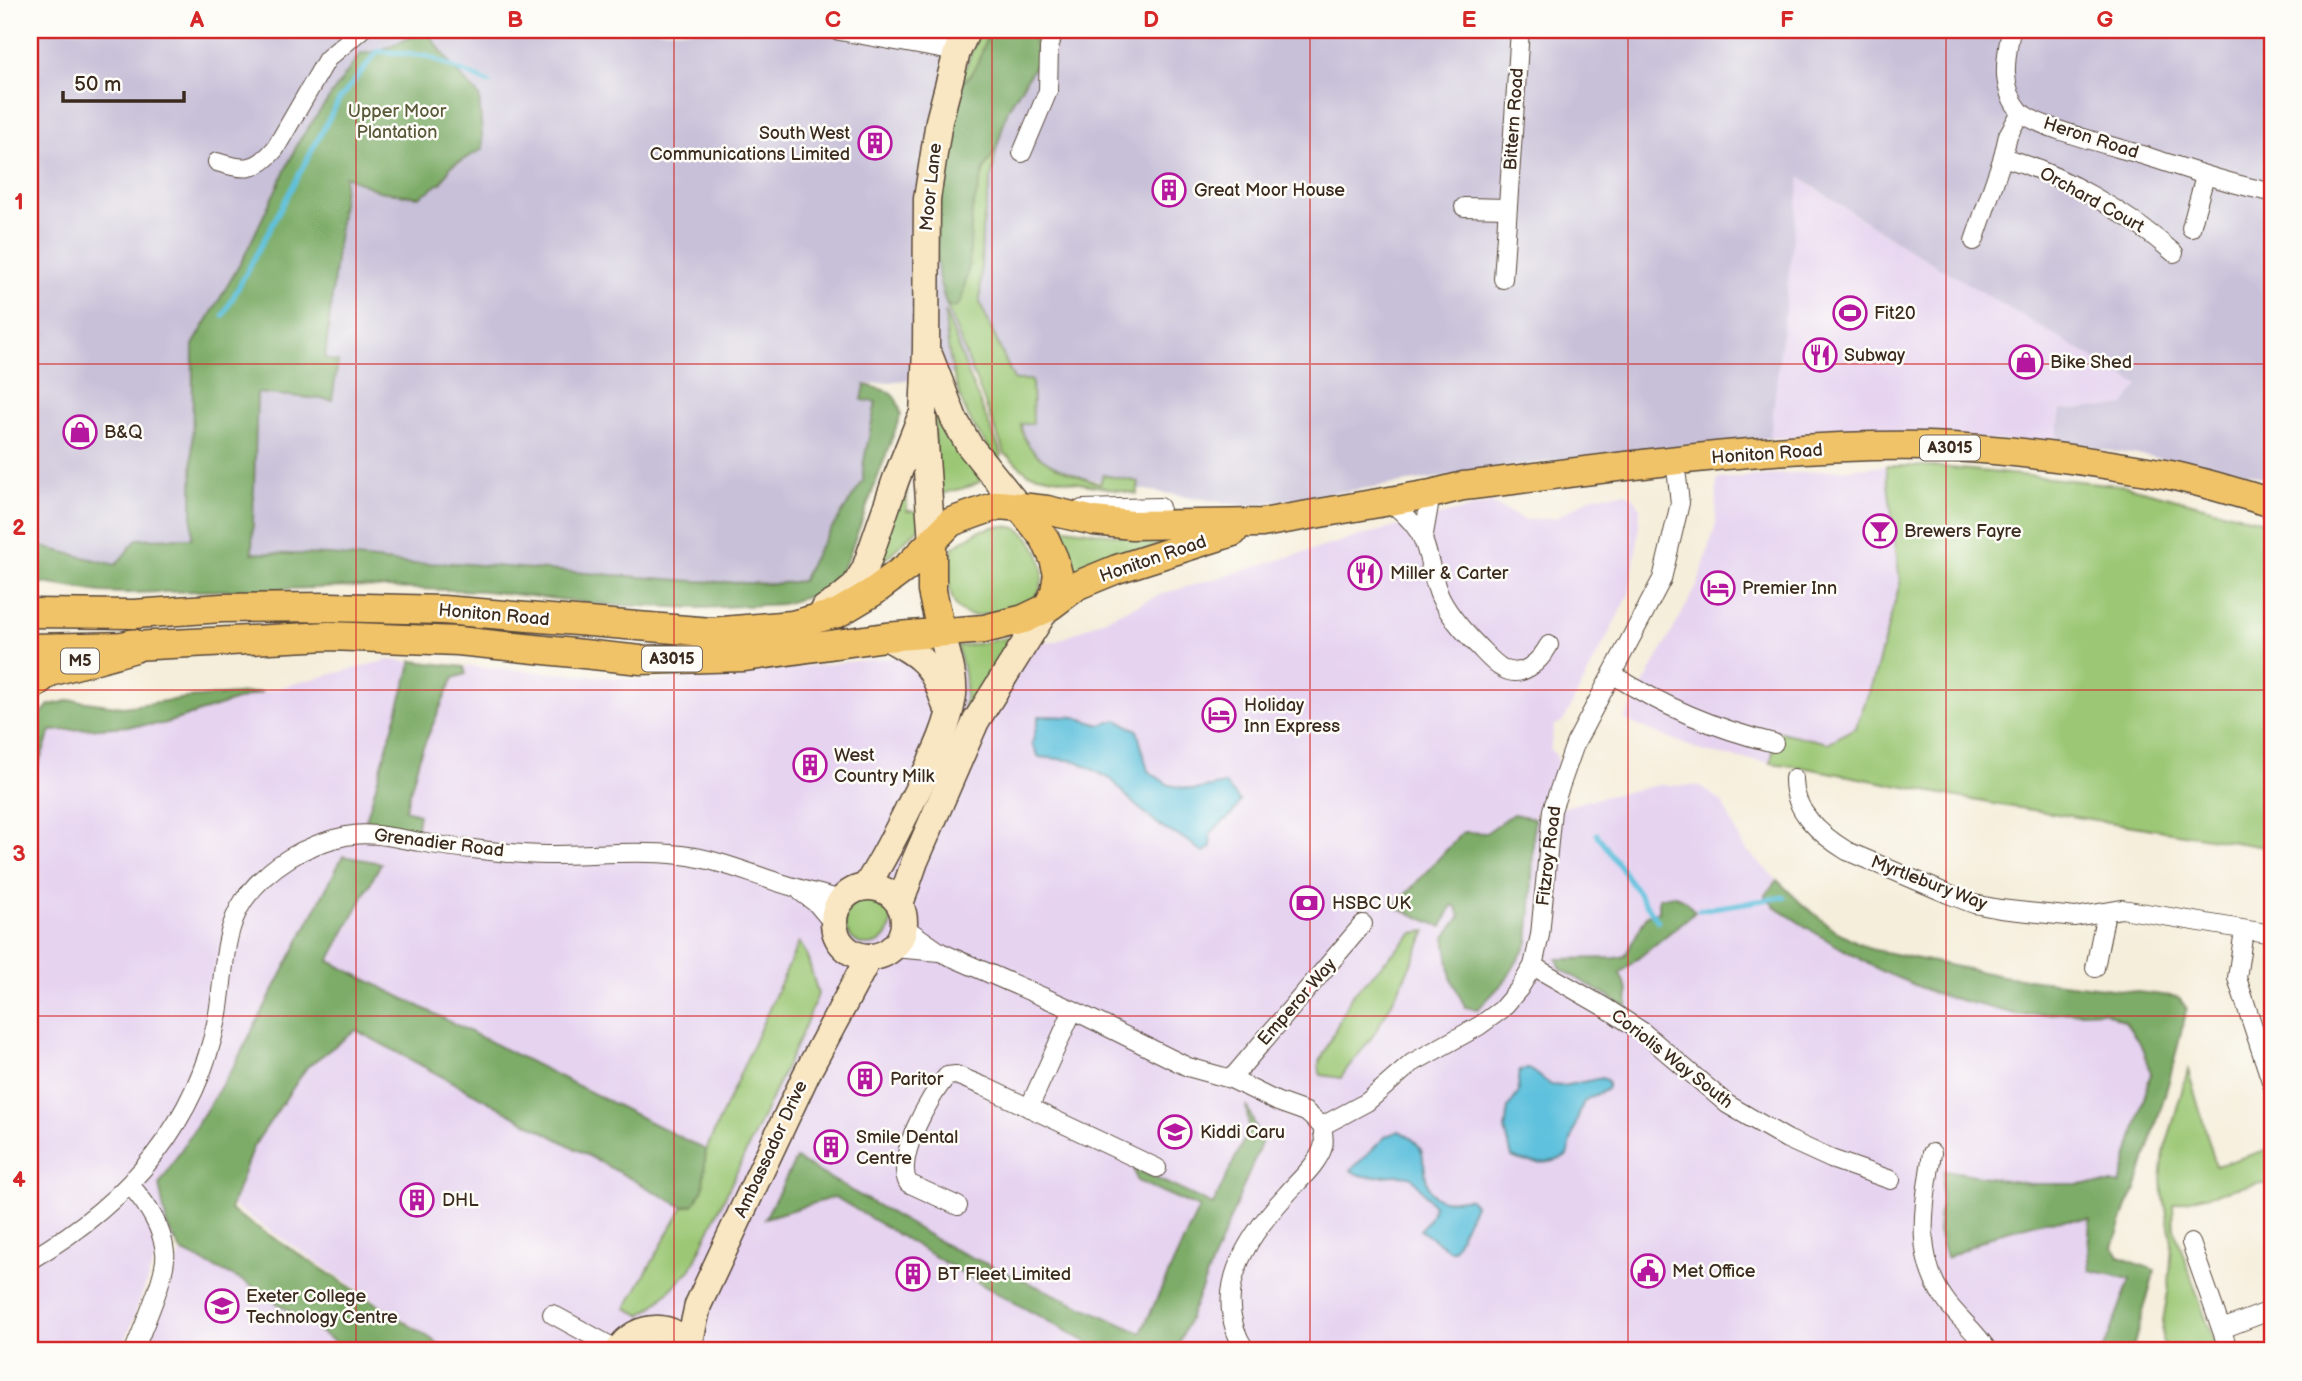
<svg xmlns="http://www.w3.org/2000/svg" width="2302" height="1381" viewBox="0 0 2302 1381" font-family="'Balsamiq Sans',sans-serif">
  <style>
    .built { fill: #e6d3f0 }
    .industrial { fill: #c8c0d8 }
    .green { fill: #9cc876; stroke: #6c794a; stroke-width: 2 }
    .forest { fill: #7dac67; stroke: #5c6b42; stroke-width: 2 }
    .water { fill: #5fc1dd; stroke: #4d767e; stroke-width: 2 }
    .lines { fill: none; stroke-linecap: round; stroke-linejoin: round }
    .stream { stroke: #5fc1dd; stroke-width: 5 }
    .minor-casing { stroke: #57473a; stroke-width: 20 }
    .secondary-casing { stroke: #57473a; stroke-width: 29 }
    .primary-casing { stroke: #57473a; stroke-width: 31 }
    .motorway-casing { stroke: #57473a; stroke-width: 36 }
    .minor { stroke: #fff; stroke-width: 18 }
    .secondary { stroke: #f9e7c3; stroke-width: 26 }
    .primary { stroke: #f1c369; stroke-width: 28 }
    .motorway { stroke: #f1c369; stroke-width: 33 }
    .grid { fill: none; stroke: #d62828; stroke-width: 2; stroke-opacity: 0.55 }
    .labels { text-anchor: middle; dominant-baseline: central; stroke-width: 5; stroke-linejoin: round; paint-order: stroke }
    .shield { fill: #fdfcf7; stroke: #75695f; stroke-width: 2 }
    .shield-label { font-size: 16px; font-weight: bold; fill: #3b2a1e }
    .park-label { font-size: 18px; fill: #585938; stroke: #fdfcf7 }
    .street-label { font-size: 18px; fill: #3b2a1e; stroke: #fdfcf7 }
    .poi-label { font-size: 18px; fill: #3b2a1e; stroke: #fdfcf7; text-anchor: start }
    .neatline { fill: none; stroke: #d62828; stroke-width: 2.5 }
    .grid-label { font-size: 23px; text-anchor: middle; font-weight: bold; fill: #d62828 }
  </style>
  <rect width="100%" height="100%" fill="#fdfcf7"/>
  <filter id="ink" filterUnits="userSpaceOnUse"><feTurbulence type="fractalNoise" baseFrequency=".0143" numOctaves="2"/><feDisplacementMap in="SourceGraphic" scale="14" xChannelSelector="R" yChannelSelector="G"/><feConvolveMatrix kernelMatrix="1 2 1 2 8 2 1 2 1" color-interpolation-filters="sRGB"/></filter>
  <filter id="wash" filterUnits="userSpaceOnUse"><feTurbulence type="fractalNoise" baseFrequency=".00686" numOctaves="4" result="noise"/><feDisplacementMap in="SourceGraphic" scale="28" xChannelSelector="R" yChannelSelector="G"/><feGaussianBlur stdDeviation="1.57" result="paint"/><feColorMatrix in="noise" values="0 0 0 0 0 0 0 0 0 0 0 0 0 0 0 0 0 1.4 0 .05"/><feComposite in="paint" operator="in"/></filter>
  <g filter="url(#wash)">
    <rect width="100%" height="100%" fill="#f5eedb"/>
    <!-- built -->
    <g class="built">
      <polygon points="1799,178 1900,244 2140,385 2123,406 2061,410 2056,443 1887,436 1770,438"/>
      <polygon points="1886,466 1900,583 1874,678 1855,727 1828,743 1776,731 1771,763 1704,752 1624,720 1698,584 1716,524 1717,479"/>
      <polygon points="1626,493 1635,499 1640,508 1638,539 1629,594 1563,722 1554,725 1550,750 1556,755 1558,762 1549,797 1534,817 1585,801 1658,785 1700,786 1722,802 1744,848 1803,905 1836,931 1870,949 2002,976 2179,997 2187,1009 2169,1081 2137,1187 2128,1204 2113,1247 2119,1257 2155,1270 2132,1351 451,1351 227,1202 156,1255 122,1351 30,1351 30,785 51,730 163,724 262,692 388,660 657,681 1057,641 1159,595 1360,536 1491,503 1525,520 1556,518 1593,496"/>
      <polygon points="181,1251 245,1282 349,1351 144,1351"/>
    </g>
    <!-- industrial -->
    <polygon class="industrial" points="30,30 2272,30 2272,481 2236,469 2056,443 2061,410 2123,406 2139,385 1900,244 1800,178 1770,438 1608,453 1245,506 1121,486 1037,466 969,372 865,385 877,402 863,466 863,481 817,551 802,581 773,584 693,581 454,563 411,564 330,555 251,554 137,539 116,565 30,544"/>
    <!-- green -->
    <g class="green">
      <path d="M980 30H1041L1039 59 1008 109 997 146 982 229 980 303 1014 380H1032L1033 424H1021C1023 461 1072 473 1100 484L1103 475 1139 482 1137 494 1028 473 1005 454 946 304 938 275 963 74Z"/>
      <path d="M945 311 970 379 1002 455 998 461C988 446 975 431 967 414 953 384 946 345 945 311Z"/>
      <polygon points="933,408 939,412 981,481 971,486 938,495"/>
      <polygon points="1886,466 1931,466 2127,486 2272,524 2272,848 1994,804 1807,768 1771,763 1776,731 1828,743 1856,727 1874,678 1900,583"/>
      <polygon points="906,469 907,511 919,511 920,527 872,571"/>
      <path d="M997 526C1006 526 1015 526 1023 532 1044 548 1052 587 1028 604 1017 611 988 613 974 616 943 613 948 569 953 547L979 531Z"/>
      <polygon points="1052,526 1158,541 1158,546 1071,577 1071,568"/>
      <path d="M1019 636 961 730C966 699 968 677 957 647Z"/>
      <circle cx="868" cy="922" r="23"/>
      <path d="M1426 931C1411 966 1394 1001 1374 1034 1364 1050 1350 1062 1341 1078L1321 1075 1318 1066 1351 996 1413 933Z"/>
      <polygon points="799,942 806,953 818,994 801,1035 691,1269 652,1308 641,1315 626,1308 683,1207 693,1205 706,1150"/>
      <polygon points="2188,1070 2216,1166 2272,1148 2272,1185 2258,1183 2173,1204 2174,1228 2217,1351 2166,1351 2162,1339 2163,1321 2169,1286 2172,1243 2161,1180 2164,1153"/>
    </g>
    <!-- forest -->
    <g class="forest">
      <path d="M989 30H1033L1032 37 1039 59 1008 109 997 146 984 170 972 210 969 266 961 302 953 308 946 304C944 294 939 283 938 273 932 209 946 145 961 83 978 74 983 47 989 30Z"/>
      <path d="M427 31 455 70 479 96 483 149 451 166 442 182 419 197 379 191 345 176 325 359 338 362 332 400 257 393 252 553 330 555 411 564 454 563 693 581 773 584 802 581 817 551 863 481V466L876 402 862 400 865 385C886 390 897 391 901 414L848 558 837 577 821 593 783 604 702 608 610 605 484 591 354 587 128 593 101 592 30 581V544L116 565 137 539 192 538 193 345 244 257 299 141 360 54 378 51Z"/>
      <polygon points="412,661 464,667 466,674 453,678 421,752 405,810 419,814 416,833 366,820"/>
      <polygon points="262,692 163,724 51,731 30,785 30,726 49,705 73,700 123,707 187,698"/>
      <polygon points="1513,814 1534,818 1531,908 1528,943 1506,980 1478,1009 1465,1007 1451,978 1445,937 1460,917 1457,907 1452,905 1442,927 1394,907 1463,832 1486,833"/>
      <polygon points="343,856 381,863 329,961 706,1150 703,1189 693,1205 683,1207 356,1030 307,1067 253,1147 230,1210 450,1351 349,1351 245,1282 181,1251 167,1226 159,1185 235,1064"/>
      <polygon points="1777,880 1803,905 1836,931 1870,949 2002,976 2179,997 2187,1009 2169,1081 2137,1187 2128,1204 2113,1247 2119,1257 2155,1270 2132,1351 2103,1351 2130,1279 2090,1270 2088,1250 2090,1219 2044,1221 1999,1233 1946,1258 1938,1232 1944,1170 2030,1184 2120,1184 2151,1073 2140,1043 2124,1021 2104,1011 2019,1015 1936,994 1879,970 1822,937 1775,907 1765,896"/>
      <polygon points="1673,895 1686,901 1695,912 1620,973 1628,992 1627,1007 1561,969 1557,959 1616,958 1625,956 1647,915 1659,912 1659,898"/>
      <polygon points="1246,1105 1262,1141 1176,1351 1103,1351 984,1286 835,1197 765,1218 796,1159 953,1249 1141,1333 1199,1208 1137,1181 1134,1168 1213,1205 1249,1129"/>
    </g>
    <!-- water -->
    <g class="water">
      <path d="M1039 716 1075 717 1100 725 1117 720 1137 730 1148 771 1169 785 1195 790 1225 784 1240 801C1234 817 1222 821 1210 834L1211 847 1203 853 1187 840 1164 829 1134 804 1112 780 1077 761 1039 757 1032 744Z"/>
      <path d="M1530 1069 1551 1085 1563 1086 1602 1078 1608 1081V1088C1601 1095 1591 1094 1584 1102 1578 1111 1571 1144 1567 1156 1550 1165 1529 1165 1512 1157L1505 1129 1508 1108 1519 1092 1518 1077 1520 1070Z"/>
      <path d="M1399 1131C1407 1135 1416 1140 1420 1148 1428 1162 1420 1195 1443 1200 1451 1202 1461 1198 1470 1199L1475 1205 1453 1250H1449L1420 1230 1430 1218 1434 1206 1412 1177C1393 1170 1366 1184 1351 1170L1386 1136Z"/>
    </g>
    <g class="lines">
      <!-- stream -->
      <g class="stream">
        <polyline points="223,316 339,100 378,51 427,56 489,83"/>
        <polyline points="1597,834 1658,921"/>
        <polyline points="1699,910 1784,897"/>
      </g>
    </g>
  </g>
  <g filter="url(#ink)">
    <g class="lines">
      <defs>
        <g id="minor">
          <polyline points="834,30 957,52"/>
          <path d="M2011 30C2006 57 1999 88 2021 112 2036 127 2109 145 2132 152 2177 165 2220 182 2266 191"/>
          <polyline points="1022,153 1048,91 1049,48 1054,30"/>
          <path d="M2003 157C2063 175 2127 212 2174 253"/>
          <path d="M217 162C245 171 256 171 275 149L327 59 361 30"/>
          <polyline points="1464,207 1507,208"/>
          <polyline points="2191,228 2205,176"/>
          <polyline points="1974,241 2003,157 2008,135 2021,112"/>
          <polyline points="1503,279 1520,30"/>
          <path d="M1389 501C1400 510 1411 519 1419 532 1429 547 1431 579 1441 599 1450 616 1464 632 1478 646 1485 653 1493 663 1502 668 1522 680 1540 661 1549 645"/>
          <polyline points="1082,509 1160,507"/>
          <polyline points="1423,540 1431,494"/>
          <path d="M1612 674C1662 706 1716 729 1774 743"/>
          <path d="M1794 778C1793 812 1821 835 1847 851L1948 894 1974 904 2000 909 2075 917 2122 909 2272 934"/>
          <polyline points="801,892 817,904 833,923"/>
          <polyline points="904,927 940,952 1073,1010 1188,1067 1231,1079 1278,1102 1306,1112 1322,1126"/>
          <polyline points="2244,930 2237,978 2272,1084"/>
          <polyline points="893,948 940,952"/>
          <polyline points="1533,966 1606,1008 1643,1032 1727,1104 1787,1139 1831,1159 1891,1180"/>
          <polyline points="2095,968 2106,912"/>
          <polyline points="1231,1079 1363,924"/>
          <polyline points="1029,1108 1073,1010"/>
          <polyline points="1322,1126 1367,1102 1412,1063 1479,1026 1501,1010 1519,989 1533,966 1540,935 1552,810 1575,744 1662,579 1680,503 1675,460"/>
          <path d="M1932 1153C1925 1203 1912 1256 1946 1301 1958 1318 1977 1332 1988 1351"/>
          <path d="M130 1185C147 1204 162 1226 165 1252 168 1273 142 1329 134 1351"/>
          <path d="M958 1206 908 1183C895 1157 929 1097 947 1076L956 1075 983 1086 1157 1168"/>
          <polyline points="2191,1243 2229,1351"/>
          <path d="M30 1260C124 1205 195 1128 217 1019 225 980 221 934 244 900 268 866 306 844 346 836 370 831 396 838 420 842 437 845 455 848 473 849 497 852 523 855 548 855 592 855 637 850 681 855 720 859 757 877 794 887 810 892 825 895 841 900"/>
          <polyline points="552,1314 605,1343 615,1351"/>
          <polyline points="2222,1329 2272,1310"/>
          <path d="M1246 1351C1208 1294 1247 1237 1287 1194 1298 1181 1318 1164 1323 1147 1325 1140 1323 1132 1322 1126"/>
        </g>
        <g id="secondary">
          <polyline points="930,357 954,419 969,445 1019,507"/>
          <polyline points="932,543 923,415 926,349 927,199 939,121 957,52 967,30"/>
          <polyline points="825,608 837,601 854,587 865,569 896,479 920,419"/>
          <path d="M886 637C923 657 932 663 945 704"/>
          <path d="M866 886C886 856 901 823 917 791 931 761 949 728 953 695 955 675 946 651 941 631"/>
          <circle cx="869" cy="922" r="35"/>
          <polyline points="900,904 915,861 976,721 1047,608"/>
          <polyline points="689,1345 698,1305 806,1075 869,957"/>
          <path d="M618 1351C636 1322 675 1321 693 1351"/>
        </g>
        <g id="primary">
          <path d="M1020 507 1047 510 1094 521 1132 525 1262 523 1431 494 1463 486C1615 468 1775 443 1928 446 2006 448 2092 461 2170 475 2204 482 2238 493 2272 503"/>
          <polyline points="932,543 932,591 941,631"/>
          <polyline points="1050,606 1078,585 1117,569 1233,532"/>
          <polyline points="30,613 134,614 222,608 330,607 443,610 711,632 792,625 838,613 873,592 908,566 951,522 999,505 1020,507 1045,539 1054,559 1058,574 1055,592 1047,608 1024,619 984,629 886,637 745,657 641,660 458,641 329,636 133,646 30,648"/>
        </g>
        <polyline id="motorway" points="30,684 48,670 133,646"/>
      </defs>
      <!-- minor casing -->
      <use href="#minor" class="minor-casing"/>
      <!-- secondary casing -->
      <use href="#secondary" class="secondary-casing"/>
      <!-- primary casing -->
      <use href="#primary" class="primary-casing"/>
      <!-- motorway casing -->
      <use href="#motorway" class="motorway-casing"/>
      <!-- minor -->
      <use href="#minor" class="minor"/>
      <!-- secondary -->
      <use href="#secondary" class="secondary"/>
      <!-- primary -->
      <use href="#primary" class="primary"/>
      <!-- motorway -->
      <use href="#motorway" class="motorway"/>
    </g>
  </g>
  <!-- grid -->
  <path class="grid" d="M356 30V1351M674 30V1351M992 30V1351M1310 30V1351M1628 30V1351M1946 30V1351M30 364H2272M30 690H2272M30 1016H2272"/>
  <!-- icons -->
  <defs>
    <symbol id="building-ring" viewBox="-11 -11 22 22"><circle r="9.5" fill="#fdfcf7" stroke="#b5179e" stroke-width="1.5"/><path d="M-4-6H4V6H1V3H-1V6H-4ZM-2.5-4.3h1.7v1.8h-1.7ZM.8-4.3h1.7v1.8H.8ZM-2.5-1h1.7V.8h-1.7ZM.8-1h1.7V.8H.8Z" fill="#b5179e"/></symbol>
    <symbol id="stadium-ring" viewBox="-11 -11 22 22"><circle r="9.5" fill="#fdfcf7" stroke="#b5179e" stroke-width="1.5"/><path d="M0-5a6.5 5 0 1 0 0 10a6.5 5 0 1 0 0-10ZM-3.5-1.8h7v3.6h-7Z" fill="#b5179e"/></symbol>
    <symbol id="restaurant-ring" viewBox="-11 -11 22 22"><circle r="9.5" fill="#fdfcf7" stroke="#b5179e" stroke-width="1.5"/><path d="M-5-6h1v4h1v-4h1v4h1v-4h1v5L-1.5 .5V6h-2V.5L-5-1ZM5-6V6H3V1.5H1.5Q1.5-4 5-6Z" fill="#b5179e"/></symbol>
    <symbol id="shop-ring" viewBox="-11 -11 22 22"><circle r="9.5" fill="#fdfcf7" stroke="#b5179e" stroke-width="1.5"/><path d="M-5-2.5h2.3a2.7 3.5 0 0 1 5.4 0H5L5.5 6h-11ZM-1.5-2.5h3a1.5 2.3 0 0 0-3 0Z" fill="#b5179e"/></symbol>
    <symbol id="bar-ring" viewBox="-11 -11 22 22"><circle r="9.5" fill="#fdfcf7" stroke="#b5179e" stroke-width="1.5"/><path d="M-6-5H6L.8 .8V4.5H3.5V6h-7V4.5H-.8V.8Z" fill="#b5179e"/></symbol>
    <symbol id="hotel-ring" viewBox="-11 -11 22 22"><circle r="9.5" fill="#fdfcf7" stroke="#b5179e" stroke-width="1.5"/><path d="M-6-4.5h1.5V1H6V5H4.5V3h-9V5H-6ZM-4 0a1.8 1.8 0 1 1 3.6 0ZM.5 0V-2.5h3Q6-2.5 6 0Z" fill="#b5179e"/></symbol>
    <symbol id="bank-ring" viewBox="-11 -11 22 22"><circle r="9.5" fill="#fdfcf7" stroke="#b5179e" stroke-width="1.5"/><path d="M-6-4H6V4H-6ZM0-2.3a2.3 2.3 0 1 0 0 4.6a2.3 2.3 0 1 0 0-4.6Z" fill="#b5179e"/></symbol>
    <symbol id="school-ring" viewBox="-11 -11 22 22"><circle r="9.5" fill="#fdfcf7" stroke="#b5179e" stroke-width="1.5"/><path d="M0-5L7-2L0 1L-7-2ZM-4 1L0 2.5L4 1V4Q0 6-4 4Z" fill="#b5179e"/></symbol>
    <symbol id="civic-ring" viewBox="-11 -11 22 22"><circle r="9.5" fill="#fdfcf7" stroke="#b5179e" stroke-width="1.5"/><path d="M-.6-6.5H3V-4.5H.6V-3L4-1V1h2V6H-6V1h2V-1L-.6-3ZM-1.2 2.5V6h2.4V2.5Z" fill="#b5179e"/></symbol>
    <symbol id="university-ring" viewBox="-11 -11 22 22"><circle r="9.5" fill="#fdfcf7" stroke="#b5179e" stroke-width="1.5"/><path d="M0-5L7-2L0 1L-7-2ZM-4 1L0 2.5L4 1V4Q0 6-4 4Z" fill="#b5179e"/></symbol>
  </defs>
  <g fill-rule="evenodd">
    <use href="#building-ring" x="856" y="124" width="38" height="38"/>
    <use href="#building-ring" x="1150" y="171" width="38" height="38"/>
    <use href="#stadium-ring" x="1831" y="294" width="38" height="38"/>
    <use href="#restaurant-ring" x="1801" y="336" width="38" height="38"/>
    <use href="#shop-ring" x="2007" y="343" width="38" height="38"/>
    <use href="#shop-ring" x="61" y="413" width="38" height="38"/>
    <use href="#bar-ring" x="1861" y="512" width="38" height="38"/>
    <use href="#restaurant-ring" x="1346" y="554" width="38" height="38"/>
    <use href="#hotel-ring" x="1699" y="569" width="38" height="38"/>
    <use href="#hotel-ring" x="1200" y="696" width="38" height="38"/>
    <use href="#building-ring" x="791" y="746" width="38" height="38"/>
    <use href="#bank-ring" x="1288" y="884" width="38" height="38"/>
    <use href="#building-ring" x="846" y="1060" width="38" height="38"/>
    <use href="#school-ring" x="1156" y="1113" width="38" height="38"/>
    <use href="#building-ring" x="812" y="1128" width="38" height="38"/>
    <use href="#building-ring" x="398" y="1181" width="38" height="38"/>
    <use href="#civic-ring" x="1629" y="1252" width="38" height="38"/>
    <use href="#building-ring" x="894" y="1255" width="38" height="38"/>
    <use href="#university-ring" x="203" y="1287" width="38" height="38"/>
  </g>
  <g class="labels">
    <!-- shield labels -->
    <g class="shield">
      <rect x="1920" y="435.5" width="60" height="25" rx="5"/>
      <rect x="642" y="646.5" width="60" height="25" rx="5"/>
      <rect x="61" y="648.5" width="38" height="25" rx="5"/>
    </g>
    <g class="shield-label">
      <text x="1950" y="448">A3015</text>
      <text x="672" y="659">A3015</text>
      <text x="80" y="661">M5</text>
    </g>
    <!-- park labels -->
    <g class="park-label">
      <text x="397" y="111">Upper Moor<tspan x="397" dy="21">Plantation</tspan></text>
    </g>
    <!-- street labels -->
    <g class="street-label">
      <text transform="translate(1514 119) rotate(-86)">Bittern Road</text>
      <text transform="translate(2091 138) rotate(18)">Heron Road</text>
      <text transform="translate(931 187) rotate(-84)">Moor Lane</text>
      <text transform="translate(2092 200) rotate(29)">Orchard Court</text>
      <text transform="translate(1767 454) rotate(-4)">Honiton Road</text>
      <text transform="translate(1153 559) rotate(-19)">Honiton Road</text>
      <text transform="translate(494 615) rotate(5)">Honiton Road</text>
      <text transform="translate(439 843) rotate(7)">Grenadier Road</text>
      <text transform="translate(1549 856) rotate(-83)">Fitzroy Road</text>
      <text transform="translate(1929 883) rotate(21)">Myrtlebury Way</text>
      <text transform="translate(1297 1002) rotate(-49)">Emperor Way</text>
      <text transform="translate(1672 1059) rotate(38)">Coriolis Way South</text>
      <text transform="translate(771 1149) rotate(-65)">Ambassador Drive</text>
    </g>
    <!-- poi labels -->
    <g class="poi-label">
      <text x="850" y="133" text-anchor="end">South West<tspan x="850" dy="21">Communications Limited</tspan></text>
      <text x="1194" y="190">Great Moor House</text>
      <text x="1874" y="313">Fit20</text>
      <text x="1844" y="355">Subway</text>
      <text x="2050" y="362">Bike Shed</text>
      <text x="104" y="432">B&amp;Q</text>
      <text x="1904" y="531">Brewers Fayre</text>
      <text x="1390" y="573">Miller &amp; Carter</text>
      <text x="1742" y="588">Premier Inn</text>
      <text x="1244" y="705">Holiday<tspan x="1244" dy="21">Inn Express</tspan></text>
      <text x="834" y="755">West<tspan x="834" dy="21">Country Milk</tspan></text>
      <text x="1332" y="903">HSBC UK</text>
      <text x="890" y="1079">Paritor</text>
      <text x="1200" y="1132">Kiddi Caru</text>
      <text x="856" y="1137">Smile Dental<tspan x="856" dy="21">Centre</tspan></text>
      <text x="442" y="1200">DHL</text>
      <text x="1672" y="1271">Met Office</text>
      <text x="937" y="1274">BT Fleet Limited</text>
      <text x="246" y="1296">Exeter College<tspan x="246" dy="21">Technology Centre</tspan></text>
    </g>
  </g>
  <!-- margin -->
  <rect width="2302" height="1381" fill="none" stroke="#fdfcf7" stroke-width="77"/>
  <!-- scale -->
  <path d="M63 91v10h121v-10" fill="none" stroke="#3b2a1e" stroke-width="3.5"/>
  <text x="74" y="91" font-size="21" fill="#3b2a1e" stroke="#fdfcf7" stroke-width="5" paint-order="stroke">50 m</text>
  <rect x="38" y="38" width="2226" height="1304" class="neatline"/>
  <g class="grid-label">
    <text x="197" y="27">A</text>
    <text x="515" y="27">B</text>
    <text x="833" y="27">C</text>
    <text x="1151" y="27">D</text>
    <text x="1469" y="27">E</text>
    <text x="1787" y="27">F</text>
    <text x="2105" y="27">G</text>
    <text x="19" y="209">1</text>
    <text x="19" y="535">2</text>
    <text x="19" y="861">3</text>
    <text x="19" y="1187">4</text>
  </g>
</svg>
